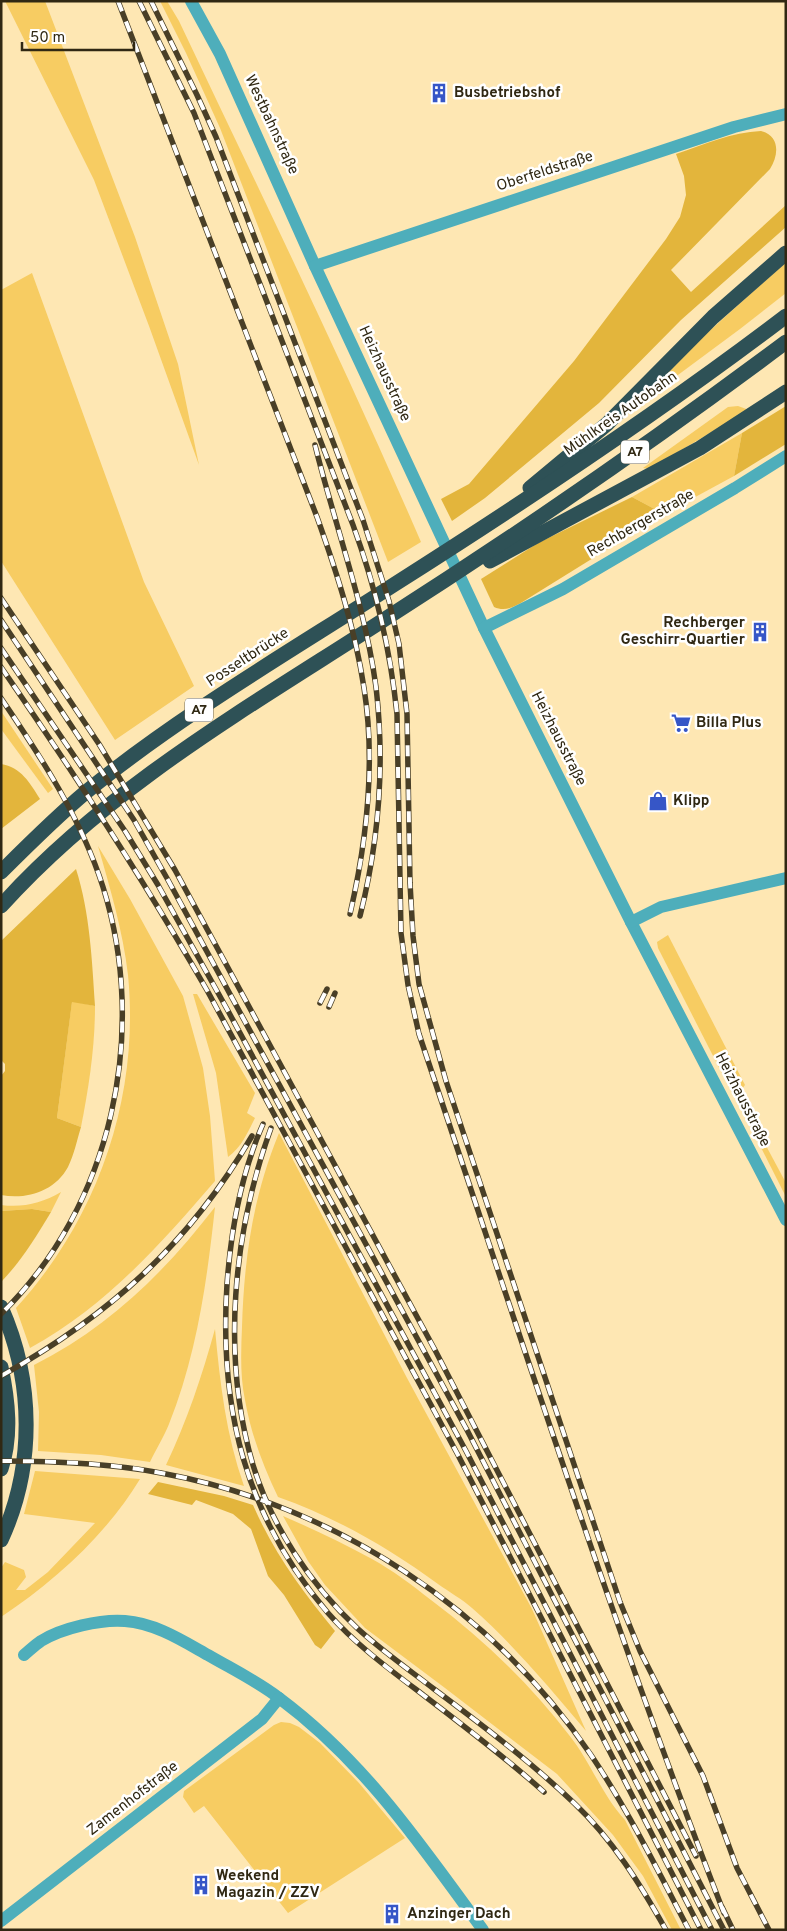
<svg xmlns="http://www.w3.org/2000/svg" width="787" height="1931" viewBox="0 0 787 1931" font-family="Overpass,sans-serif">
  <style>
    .green { fill: #f7cc62 }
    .forest { fill: #e3b53c }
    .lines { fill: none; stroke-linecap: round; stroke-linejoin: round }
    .street { stroke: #4eaebb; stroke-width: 12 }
    .highway { stroke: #2e5156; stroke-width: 15 }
    .rail-casing { stroke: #493f27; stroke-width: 5.5 }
    .rail { stroke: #fff; stroke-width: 4; stroke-dasharray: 11; stroke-linecap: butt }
    .labels { text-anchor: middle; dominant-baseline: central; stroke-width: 5; stroke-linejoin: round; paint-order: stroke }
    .shield { fill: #fff; stroke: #6e685a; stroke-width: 1 }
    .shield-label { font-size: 14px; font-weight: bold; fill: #302813 }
    .poi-label { font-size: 15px; font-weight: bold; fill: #302813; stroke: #fff; text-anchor: start }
    .street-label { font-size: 15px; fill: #302813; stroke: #fff }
  </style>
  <rect width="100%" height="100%" fill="#fee7b3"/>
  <!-- green -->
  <g class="green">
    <polygon points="5,1 45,1 135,237 178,364 199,465 149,326 94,180"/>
    <path d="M160 1H167L179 21C261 194 345 366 421 542L388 562 220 128 186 53Z"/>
    <polygon points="786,262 786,293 740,329 655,392 653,388 705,335"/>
    <polygon points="32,273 144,582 194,686 115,740 1,561 1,290"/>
    <polygon points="738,406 749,410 649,469 643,468 728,407"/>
    <polygon points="742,433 734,476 664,514 632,497"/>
    <polygon points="1,711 53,789 48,793 1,729"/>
    <path d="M98 846 130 899 183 996 203 1068 210 1116 215 1181C160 1245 105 1307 30 1348L16 1308C98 1218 140 1097 128 975 123 931 110 888 98 846Z"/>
    <polygon points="668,935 745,1085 739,1093 732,1093 658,948 657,942"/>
    <path d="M193 994H197L255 1093 247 1113 255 1118C248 1132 241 1148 228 1157L216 1073Z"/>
    <path d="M72 1001 95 1006C95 1047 89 1086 81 1127L57 1118Z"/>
    <polygon points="749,1114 786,1183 786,1197 747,1120"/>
    <path d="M279 1133 407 1378 532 1609 586 1731C550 1688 514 1645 472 1608 462 1599 449 1592 438 1584 389 1548 335 1517 278 1497 263 1466 251 1434 245 1400 240 1377 241 1351 242 1327 244 1259 253 1196 279 1133Z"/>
    <path d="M61 1192 51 1212 32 1209 1 1211V1205C23 1208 42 1203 61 1192Z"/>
    <path d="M215 1207C207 1281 197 1354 169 1424 164 1437 156 1449 150 1462L101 1455 38 1451 39 1412 34 1365C109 1327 164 1273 215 1207Z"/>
    <path d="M215 1329C220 1383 226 1435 244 1486L166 1465C187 1421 202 1376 215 1329Z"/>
    <path d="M35 1471 140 1479C106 1535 55 1581 1 1617V1568L5 1562 24 1570 26 1577 16 1590H25L48 1572 95 1523 24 1514Z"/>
    <path d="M283 1516C313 1529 343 1543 372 1559 392 1570 412 1585 431 1600 483 1639 529 1683 569 1735 590 1761 602 1795 625 1820L681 1930H672L643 1876 613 1835 557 1774 445 1688 365 1628 325 1585 308 1561Z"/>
    <polygon points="281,1722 290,1723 299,1727 320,1743 359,1783 405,1838 288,1913 204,1806 194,1813 183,1797 184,1791 274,1725"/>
  </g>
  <!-- forest -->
  <g class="forest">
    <path d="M761 131C780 136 779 155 770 169L671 270 691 292 786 205V227L681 320 599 403 485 498 452 521 441 499 469 484 574 361 666 239 680 217 686 195 684 176 676 154C703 145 732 132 761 131Z"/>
    <polygon points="786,406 786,444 734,476 742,433"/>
    <path d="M632 497 664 514 524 601C514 607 505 612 494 607L481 579 538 543Z"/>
    <path d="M1 764C21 767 30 783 40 799L1 829Z"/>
    <path d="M76 869C90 913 92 960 95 1006L72 1002 57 1118 81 1127C77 1140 74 1155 68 1167 55 1191 27 1200 1 1195V1076L5 1071V1064L1 1060V941Z"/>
    <path d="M32 1209 51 1212C36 1237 22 1260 2 1281L1 1211Z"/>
    <path d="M158 1482 224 1496 253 1505C274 1553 302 1591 335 1631L321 1649 315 1645 284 1595 268 1576 251 1529 233 1514 196 1500 192 1505 148 1494Z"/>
  </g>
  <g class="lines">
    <!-- street -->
    <g class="street">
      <polyline points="191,1 220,54 315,266 484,628 631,922 786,1220"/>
      <polyline points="315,266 734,127 786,114"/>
      <polyline points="484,628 563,589 735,488 786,456"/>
      <polyline points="631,922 661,907 786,878"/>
      <path d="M24 1655C29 1651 35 1645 41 1641 62 1628 101 1619 125 1621 155 1623 183 1641 208 1655 232 1669 257 1681 279 1698 365 1762 421 1845 483 1930"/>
      <polyline points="1,1921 262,1719 279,1698"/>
    </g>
    <!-- highway -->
    <g class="highway">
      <polyline points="530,488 607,424 713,317 786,253"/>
      <polyline points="490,561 700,448 786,392"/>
      <path d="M1 872C29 844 56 817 86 792 182 714 291 651 395 584 529 499 660 412 786 316"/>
      <path d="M1 906C108 787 249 707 382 621 520 533 655 440 786 342"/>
      <path d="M1 1307C34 1381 35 1467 1 1540"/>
      <path d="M1 1367C8 1400 12 1436 1 1469"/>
    </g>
    <defs>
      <g id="rail">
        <path d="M118 1 317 517C337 573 355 629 364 688 376 764 367 840 350 914"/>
        <path d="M139 1 194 113 353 525C376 588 390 647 397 714L401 933 408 985 419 1034C518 1328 612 1624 724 1913"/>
        <polyline points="151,1 197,95 216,137 363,520 389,601 399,644 407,714 410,883 413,936 419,984 446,1081 620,1602 640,1651 703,1776 737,1868 769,1930"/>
        <path d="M315 445C335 526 365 605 376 687 385 764 379 841 360 916"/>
        <polyline points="1,598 99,744 175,870 435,1350 696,1856"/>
        <polyline points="1,620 134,820 168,880 467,1430 724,1930"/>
        <polyline points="1,648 125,831 158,885 227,1009 466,1451 712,1930"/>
        <path d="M1 667C74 773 144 880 208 992L458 1455 701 1930"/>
        <path d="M1 698C41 757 81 818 103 887 149 1033 112 1206 1 1314"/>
        <polyline points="320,1003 327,989"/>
        <polyline points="329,1007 335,993"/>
        <path d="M263 1124C241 1174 231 1229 227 1284 219 1408 245 1516 328 1613 355 1644 389 1669 422 1694 464 1726 505 1757 544 1792"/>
        <path d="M271 1128C233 1233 221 1357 253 1465 272 1527 310 1584 357 1628 381 1650 408 1669 434 1689 482 1725 531 1762 574 1803 613 1840 640 1884 666 1930"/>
        <path d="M1 1376C110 1315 189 1244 252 1136"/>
        <path d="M1 1461C54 1461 109 1463 161 1473 335 1505 492 1609 591 1755 628 1810 658 1871 689 1930"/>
        <polyline points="722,1907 733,1930"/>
      </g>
    </defs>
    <!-- rail casing -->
    <use href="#rail" class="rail-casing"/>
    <!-- rail -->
    <use href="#rail" class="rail"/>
  </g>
  <!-- icons -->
  <defs>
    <symbol id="building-bare" viewBox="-9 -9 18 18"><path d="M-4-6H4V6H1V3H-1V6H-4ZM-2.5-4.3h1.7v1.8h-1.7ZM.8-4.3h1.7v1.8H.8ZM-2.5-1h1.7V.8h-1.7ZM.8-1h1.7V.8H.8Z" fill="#3656c7" stroke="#fff" stroke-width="2.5" paint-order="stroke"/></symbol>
    <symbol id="supermarket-bare" viewBox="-9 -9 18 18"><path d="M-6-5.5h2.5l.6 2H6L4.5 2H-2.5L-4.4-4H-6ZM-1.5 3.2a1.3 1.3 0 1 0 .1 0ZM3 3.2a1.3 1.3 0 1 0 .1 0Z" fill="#3656c7" stroke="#fff" stroke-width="2.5" paint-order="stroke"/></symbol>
    <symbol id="shop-bare" viewBox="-9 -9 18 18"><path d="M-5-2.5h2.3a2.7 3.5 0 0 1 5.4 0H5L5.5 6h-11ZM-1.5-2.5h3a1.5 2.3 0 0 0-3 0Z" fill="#3656c7" stroke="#fff" stroke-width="2.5" paint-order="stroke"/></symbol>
  </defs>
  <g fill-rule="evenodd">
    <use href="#building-bare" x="425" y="79" width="28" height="28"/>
    <use href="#building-bare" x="746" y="618" width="28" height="28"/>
    <use href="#supermarket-bare" x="667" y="709" width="28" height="28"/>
    <use href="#shop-bare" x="644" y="787" width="28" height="28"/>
    <use href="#building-bare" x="187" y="1871" width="28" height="28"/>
    <use href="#building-bare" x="378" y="1900" width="28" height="28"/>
  </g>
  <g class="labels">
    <!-- shield labels -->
    <g class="shield">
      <rect x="621" y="440.5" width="28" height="23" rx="4"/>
      <rect x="185" y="698.5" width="28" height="23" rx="4"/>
    </g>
    <g class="shield-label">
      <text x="635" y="452">A7</text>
      <text x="199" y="710">A7</text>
    </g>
    <!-- poi labels -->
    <g class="poi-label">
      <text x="454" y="93">Busbetriebshof</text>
      <text x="745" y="623" text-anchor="end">Rechberger<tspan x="745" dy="17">Geschirr-Quartier</tspan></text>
      <text x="696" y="723">Billa Plus</text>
      <text x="673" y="801">Klipp</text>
      <text x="216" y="1876">Weekend<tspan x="216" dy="17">Magazin / ZZV</tspan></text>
      <text x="407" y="1914">Anzinger Dach</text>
    </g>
    <!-- street labels -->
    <g class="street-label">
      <text transform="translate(271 125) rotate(65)">Westbahnstraße</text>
      <text transform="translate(545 172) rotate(-18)">Oberfeldstraße</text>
      <text transform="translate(384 374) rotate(65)">Heizhausstraße</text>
      <text transform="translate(621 414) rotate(-35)">Mühlkreis Autobahn</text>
      <text transform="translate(641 524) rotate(-30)">Rechbergerstraße</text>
      <text transform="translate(248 658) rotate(-33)">Posseltbrücke</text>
      <text transform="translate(558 739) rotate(63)">Heizhausstraße</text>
      <text transform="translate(742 1100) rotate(63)">Heizhausstraße</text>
      <text transform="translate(133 1799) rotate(-38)">Zamenhofstraße</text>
    </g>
  </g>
  <!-- border -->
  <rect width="787" height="1931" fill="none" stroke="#302813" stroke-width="5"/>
  <!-- scale -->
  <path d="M22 42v8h112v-8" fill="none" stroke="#302813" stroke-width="2.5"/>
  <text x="30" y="42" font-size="15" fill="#302813" stroke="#ffffff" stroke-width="4" paint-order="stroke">50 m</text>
</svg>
